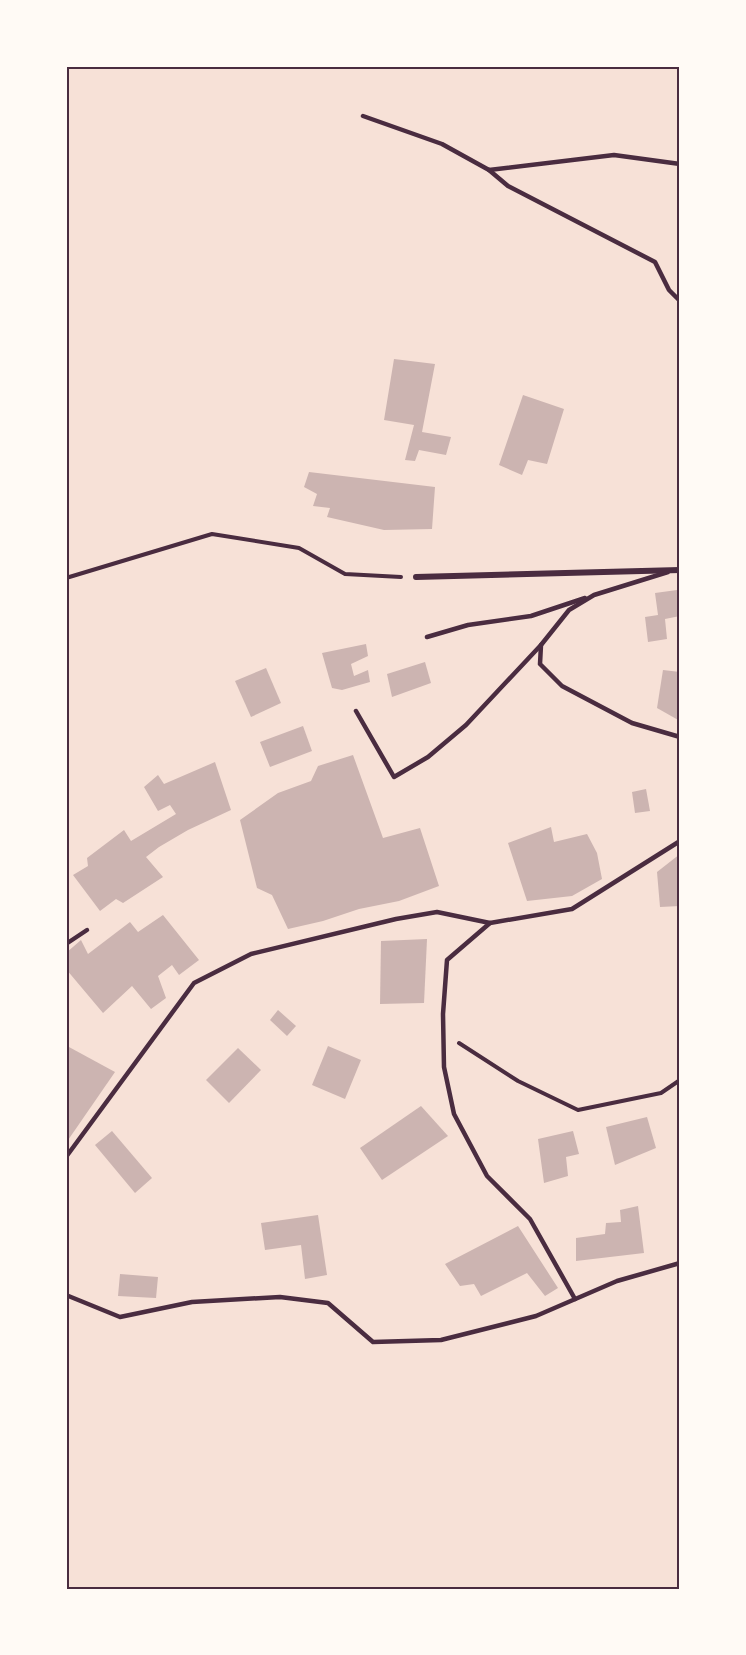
<svg xmlns="http://www.w3.org/2000/svg" width="746" height="1655" viewBox="0 0 746 1655" font-family="'Playfair Display',serif">
  <style>
    .building { fill: #ccb4b1 }
    .lines { fill: none; stroke-linecap: round; stroke-linejoin: round }
    .path { stroke: #4a2c40; stroke-width: 4 }
    .service { stroke: #4a2c40; stroke-width: 4.5 }
    .minor { stroke: #4a2c40; stroke-width: 6 }
    .neatline { fill: none; stroke: #4a2c40; stroke-width: 2 }
  </style>
  <rect width="100%" height="100%" fill="#f7e1d7"/>
  <!-- building -->
  <g class="building">
    <polygon points="394,359 435,364 422,432 451,437 446,455 419,450 415,461 405,460 414,425 384,420"/>
    <polygon points="523,395 564,409 547,464 528,460 522,475 499,465"/>
    <polygon points="309,472 435,487 432,529 384,530 327,517 330,508 313,506 317,494 304,487"/>
    <polygon points="677,590 680,616 665,619 667,639 648,642 645,617 658,615 655,593"/>
    <polygon points="366,644 368,656 351,664 354,676 368,670 370,682 342,690 332,688 322,653"/>
    <polygon points="425,662 431,683 392,697 387,674"/>
    <polygon points="266,668 281,703 251,717 235,681"/>
    <polygon points="663,670 680,672 680,721 657,708"/>
    <polygon points="303,726 312,751 270,767 260,742"/>
    <polygon points="353,755 383,838 420,828 439,886 399,901 359,909 323,921 288,929 272,895 257,888 240,820 278,793 311,781 318,766"/>
    <polygon points="215,762 231,810 188,830 159,847 146,857 163,877 123,903 116,899 100,911 73,875 88,866 87,858 124,830 131,841 176,814 170,805 158,811 144,787 158,775 164,784"/>
    <polygon points="646,789 650,811 635,813 632,792"/>
    <polygon points="551,827 554,842 587,834 597,853 602,879 572,896 527,901 508,843"/>
    <polygon points="680,854 680,906 660,907 657,872"/>
    <polygon points="163,915 199,960 179,975 172,965 158,976 166,998 151,1009 132,986 103,1013 66,969 66,953 81,940 88,954 130,922 138,932"/>
    <polygon points="427,939 424,1003 380,1004 381,941"/>
    <polygon points="278,1010 296,1026 287,1036 270,1020"/>
    <polygon points="328,1046 361,1060 345,1099 312,1085"/>
    <polygon points="69,1047 115,1072 66,1143 66,1051"/>
    <polygon points="238,1048 261,1070 229,1103 206,1080"/>
    <polygon points="421,1106 448,1136 382,1180 360,1148"/>
    <polygon points="647,1117 656,1148 615,1165 606,1127"/>
    <polygon points="112,1131 152,1178 135,1193 95,1145"/>
    <polygon points="573,1131 579,1154 566,1157 568,1176 544,1183 538,1139"/>
    <polygon points="638,1206 644,1253 576,1261 576,1238 605,1234 606,1223 621,1222 620,1210"/>
    <polygon points="318,1215 327,1275 305,1279 301,1245 265,1250 261,1223"/>
    <polygon points="518,1226 558,1288 545,1296 527,1273 481,1296 474,1284 460,1286 445,1264"/>
    <polygon points="120,1274 158,1277 156,1298 118,1296"/>
  </g>
  <g class="lines">
    <!-- path -->
    <g class="path">
      <polyline points="66,578 212,534 299,548 345,574 401,577"/>
      <polyline points="459,1043 518,1081 578,1110 661,1093 680,1080"/>
    </g>
    <!-- service -->
    <g class="service">
      <polyline points="363,116 442,144 489,170 614,155 680,164"/>
      <polyline points="489,170 508,186 655,262 669,290 680,301"/>
      <polyline points="668,572 594,595 569,610 541,645 540,664 562,686 632,723 680,737"/>
      <polyline points="427,637 468,625 531,616 585,598"/>
      <polyline points="356,711 394,777 428,757 466,725 541,645"/>
      <polyline points="490,923 572,909 680,841"/>
      <polyline points="66,944 87,930"/>
      <polyline points="66,1157 194,983 251,954 396,919 437,912 490,923 447,960 443,1014 444,1067 454,1114 487,1176 530,1219 575,1299"/>
      <polyline points="66,1295 120,1317 192,1302 280,1297 328,1303 373,1342 441,1340 536,1316 617,1281 680,1263"/>
    </g>
    <!-- minor -->
    <polyline class="minor" points="416,577 680,570"/>
  </g>
  <!-- border -->
  <rect width="746" height="1655" fill="none" stroke="#fffaf5" stroke-width="135"/>
  <rect x="68" y="68" width="610" height="1520" class="neatline"/>
</svg>
